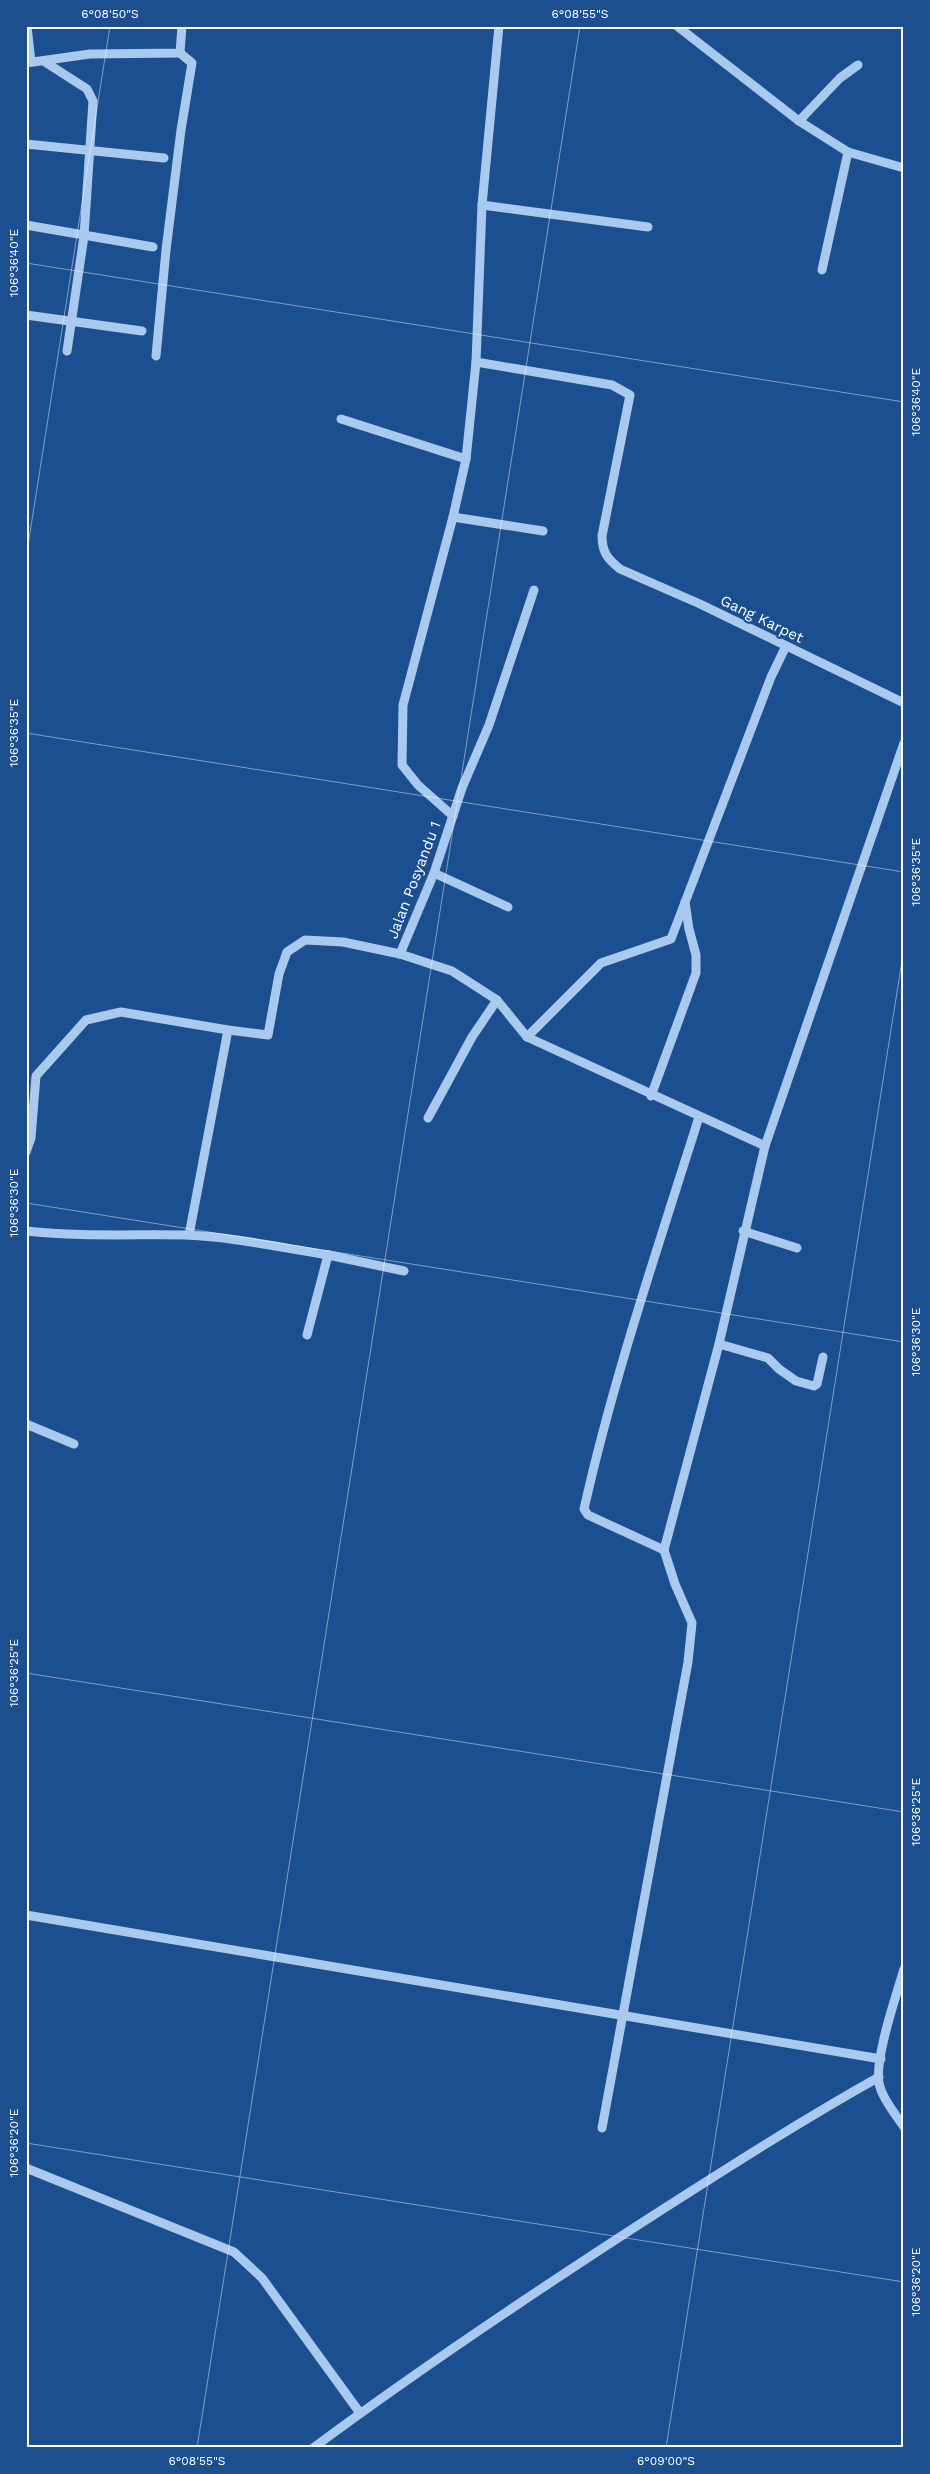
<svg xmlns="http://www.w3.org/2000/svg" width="930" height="2474" viewBox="0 0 930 2474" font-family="'Work Sans',sans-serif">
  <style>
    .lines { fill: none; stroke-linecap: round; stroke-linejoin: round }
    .minor { stroke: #a9c9ee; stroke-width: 9 }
    .ticks { fill: none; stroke: #fff; stroke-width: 1; stroke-opacity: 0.45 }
    .labels { text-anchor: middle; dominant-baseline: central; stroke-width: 4.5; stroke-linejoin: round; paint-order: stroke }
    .street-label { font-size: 15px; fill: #fff; stroke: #1b4f8f }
    .neatline { fill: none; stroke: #fff; stroke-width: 2 }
    .ticks-label { font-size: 12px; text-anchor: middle; fill: #fff }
  </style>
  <rect width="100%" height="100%" fill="#1b4f8f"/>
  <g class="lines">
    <!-- minor -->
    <g class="minor">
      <polyline points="27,26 31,62"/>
      <polyline points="677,26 799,121 848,152 904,168"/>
      <polyline points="45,62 87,89 93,101 84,236 67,351"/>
      <polyline points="26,63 90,54 180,53 182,26"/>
      <polyline points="799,121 840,78 858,65"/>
      <polyline points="26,144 164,158"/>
      <polyline points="482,205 648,227"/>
      <polyline points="26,225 153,247"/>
      <polyline points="822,270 848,152"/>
      <polyline points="26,315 142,331"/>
      <polyline points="156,356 166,250 181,130 192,63 180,53"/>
      <path d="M476 362 612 385 630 395 602 536C602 553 608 559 620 569L700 604 904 703"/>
      <polyline points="341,419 466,459"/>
      <polyline points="453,517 543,531"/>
      <polyline points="453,816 418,785 402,765 403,705 453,517 466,459 476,362 482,205 499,26"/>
      <polyline points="434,873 508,907"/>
      <polyline points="400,954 434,873 462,788 489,725 534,590"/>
      <polyline points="527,1037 601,963 671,939 771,677 786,646"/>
      <polyline points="651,1096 696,973 696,955 689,929 685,902"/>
      <polyline points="428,1118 472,1037 497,1000"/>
      <polyline points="26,1152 31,1138 36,1076 86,1020 121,1012 228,1030 268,1035 279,974 287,952 305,940 343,942 400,954 452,971 497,1000 527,1037 765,1146"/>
      <path d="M26 1231C80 1237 133 1234 187 1235 234 1237 282 1248 328 1255L307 1335"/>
      <polyline points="743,1231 797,1248"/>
      <polyline points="189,1235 228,1030"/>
      <polyline points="328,1255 404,1271"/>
      <polyline points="719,1344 768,1358 779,1369 796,1381 814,1386 817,1384 823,1357"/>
      <polyline points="26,1424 74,1444"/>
      <path d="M664 1550 588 1515 584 1509C614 1376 658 1247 699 1117"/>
      <polyline points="26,1915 881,2059"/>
      <path d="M904 1969C897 1994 872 2064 880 2087 884 2101 896 2115 904 2127"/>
      <polyline points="602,2128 688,1662 692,1623 675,1584 664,1550 719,1344 765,1146 904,743"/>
      <polyline points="26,2168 234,2252 262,2278 360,2413"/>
      <path d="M313 2448C425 2365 542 2287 660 2211 732 2165 804 2119 879 2077"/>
    </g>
  </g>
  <!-- ticks -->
  <path class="ticks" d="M26 263 904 402M26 558 110 26M26 733 904 872M26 1203 904 1342M26 1673 904 1812M26 2143 904 2282M197 2448 580 26M666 2448 904 948"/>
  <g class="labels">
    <!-- street labels -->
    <g class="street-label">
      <text transform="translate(762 619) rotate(26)">Gang Karpet</text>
      <text transform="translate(414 880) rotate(-69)">Jalan Posyandu 1</text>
    </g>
  </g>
  <!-- border -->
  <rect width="930" height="2474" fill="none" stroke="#1b4f8f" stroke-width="55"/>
  <rect x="28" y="28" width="874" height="2418" class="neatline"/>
  <g class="ticks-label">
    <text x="110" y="18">6°08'50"S</text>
    <text x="580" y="18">6°08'55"S</text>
    <text transform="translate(14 263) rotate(-90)" y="4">106°36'40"E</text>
    <text transform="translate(916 402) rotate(-90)" y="4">106°36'40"E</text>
    <text transform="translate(14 733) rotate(-90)" y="4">106°36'35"E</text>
    <text transform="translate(916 872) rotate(-90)" y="4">106°36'35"E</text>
    <text transform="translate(14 1203) rotate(-90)" y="4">106°36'30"E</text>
    <text transform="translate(916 1342) rotate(-90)" y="4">106°36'30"E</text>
    <text transform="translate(14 1673) rotate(-90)" y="4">106°36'25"E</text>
    <text transform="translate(916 1812) rotate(-90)" y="4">106°36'25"E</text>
    <text transform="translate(14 2143) rotate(-90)" y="4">106°36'20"E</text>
    <text transform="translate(916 2282) rotate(-90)" y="4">106°36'20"E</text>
    <text x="197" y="2465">6°08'55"S</text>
    <text x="666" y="2465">6°09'00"S</text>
  </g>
</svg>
